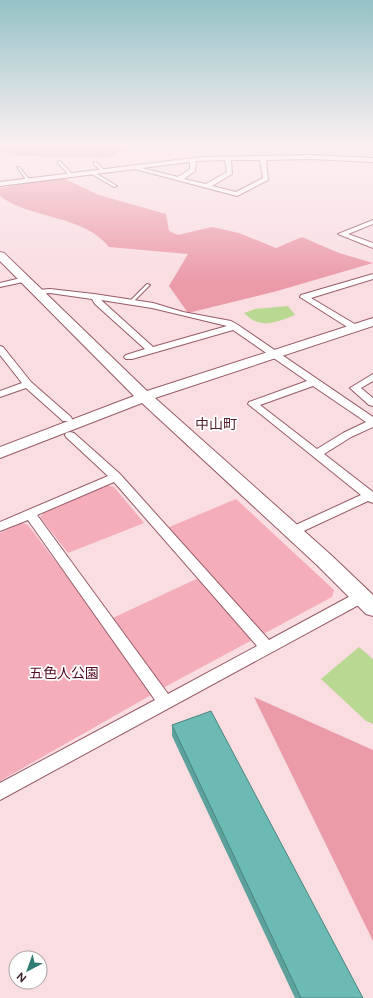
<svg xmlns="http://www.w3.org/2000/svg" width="373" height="998" viewBox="0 0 373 998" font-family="Figtree,'Noto Sans JP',sans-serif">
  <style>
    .green { fill: #f4adb9 }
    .forest { fill: #eb9aa8 }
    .water { fill: #b9d892 }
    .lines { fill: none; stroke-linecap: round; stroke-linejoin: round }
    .lane-casing { stroke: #975b67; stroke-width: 2 }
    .street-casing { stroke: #975b67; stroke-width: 2 }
    .secondary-casing { stroke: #975b67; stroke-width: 2 }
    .lane { fill: #fff; fill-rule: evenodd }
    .street { fill: #fff; fill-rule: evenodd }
    .secondary { fill: #fff; fill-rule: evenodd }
    .wall { fill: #5ca19b }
    .building { fill: #6bbbb4; stroke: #4b837e }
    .labels { text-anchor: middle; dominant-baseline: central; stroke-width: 3.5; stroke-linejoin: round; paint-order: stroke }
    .quarter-label { font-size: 14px; fill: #511c29; stroke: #fff }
    .near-park-label { font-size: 14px; fill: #520a22; stroke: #fff }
  </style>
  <rect width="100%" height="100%" fill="#f9dde1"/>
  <!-- green -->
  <g class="green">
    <polygon points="107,485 114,487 144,523 68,553 40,517 44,513"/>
    <polygon points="236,499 334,590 332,597 174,682 0,781 0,533 22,523 28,525 102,623 207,574 167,528"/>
  </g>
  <!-- forest -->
  <g class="forest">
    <polygon points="0,144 195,144 130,148 107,158 14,156 0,152"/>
    <polygon points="232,144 373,144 373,146 342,147"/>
    <path d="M61 177 99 195 166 214 169 231 178 235 212 227 239 233 276 248 302 237 339 253 373 263 277 291 188 313 169 286 188 254 109 247C82 214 32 220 0 196V188Z"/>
    <polygon points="254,697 373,750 373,941"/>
  </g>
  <!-- water -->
  <g class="water">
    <path d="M288 306 295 315C277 322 260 330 244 313L255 309Z"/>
    <polygon points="359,647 373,659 373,724 366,721 321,679"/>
  </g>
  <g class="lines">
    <defs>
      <g id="lane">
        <polygon points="58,161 60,161 72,174 72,176 70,176 58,163"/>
        <polygon points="94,162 96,162 104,170 104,172 102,172 94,164"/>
        <polygon points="17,167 19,167 29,179 29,181 27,181"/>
        <polygon points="90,171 92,171 117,186 114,187 90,173"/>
        <polygon points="147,284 150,285 132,303 130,303 130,301"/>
      </g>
      <g id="street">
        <path d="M311 155 373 158V162L311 159 266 160 268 180 237 196 135 169 0 186V182L202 157ZM225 160 227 172 206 184 184 179 195 171 196 161ZM231 160H260L263 178 236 192 212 186 232 174ZM190 162V169L178 177 142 168Z"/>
        <polygon points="373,220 373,224 348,234 373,243 373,248 338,234"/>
        <polygon points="373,274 373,279 311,298 358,326 359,328 358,330 352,330 300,297 301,295"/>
        <polygon points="25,277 29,279 28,281 0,287 0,283"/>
        <path d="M50 289 94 294 153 303 183 312 231 321 238 325 373 417V427L351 437 324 454 373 492V503L368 501 295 535 291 536 287 535 285 532 287 529 361 495 248 404 249 402 307 381 233 330 132 359H126L124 357 126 355 145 349 95 304 92 299 50 293 38 294 34 292 38 290ZM101 300 152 308 227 326 153 347ZM313 386 366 422 343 433 317 449 260 405Z"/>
        <polygon points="0,346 3,347 31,382 71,417 72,419 71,421 63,421 26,388 0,397 0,391 22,383 0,355"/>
        <polygon points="373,374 373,381 361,388 373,398 373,406 369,405 350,388"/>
        <path d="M70 432 74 433 120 474 269 640 356 593 361 592 366 593 368 597 366 601 0 800V783L155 700 28 520 0 531V522L108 476 66 437 65 435 66 433ZM114 482 257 646 168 694 37 515Z"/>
      </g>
      <polygon id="secondary" points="0,252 4,253 147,391 373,318 373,326 155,398 331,555 373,595 373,616 366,614 317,565 142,403 0,458 0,447 134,396 0,261"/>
    </defs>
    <!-- lane casing -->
    <use href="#lane" class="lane-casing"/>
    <!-- street casing -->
    <use href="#street" class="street-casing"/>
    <!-- secondary casing -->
    <use href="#secondary" class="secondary-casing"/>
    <!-- lane -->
    <use href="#lane" class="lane"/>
    <!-- street -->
    <use href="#street" class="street"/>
    <!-- secondary -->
    <use href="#secondary" class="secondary"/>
  </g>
  <!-- wall -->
  <polygon class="wall" points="172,725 363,998 295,998 172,736"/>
  <!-- building -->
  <polygon class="building" points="211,711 363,998 301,998 172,725"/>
  <!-- sky -->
  <linearGradient id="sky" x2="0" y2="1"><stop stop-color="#95c2c6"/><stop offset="0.51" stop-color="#fcf0f2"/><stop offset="1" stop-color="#fcf0f2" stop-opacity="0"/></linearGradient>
  <rect width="373" height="283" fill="url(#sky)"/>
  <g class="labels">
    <!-- quarter labels -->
    <g class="quarter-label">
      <text x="216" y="424">中山町</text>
    </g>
    <!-- near-park labels -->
    <g class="near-park-label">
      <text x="64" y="673">五色人公園</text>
    </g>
  </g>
  <!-- north arrow -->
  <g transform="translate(28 970) rotate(221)"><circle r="19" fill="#ffffff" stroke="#afa5a7"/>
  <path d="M0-3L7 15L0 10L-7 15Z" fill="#327a74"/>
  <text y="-6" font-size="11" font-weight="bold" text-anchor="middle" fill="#381f24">N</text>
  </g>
</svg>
